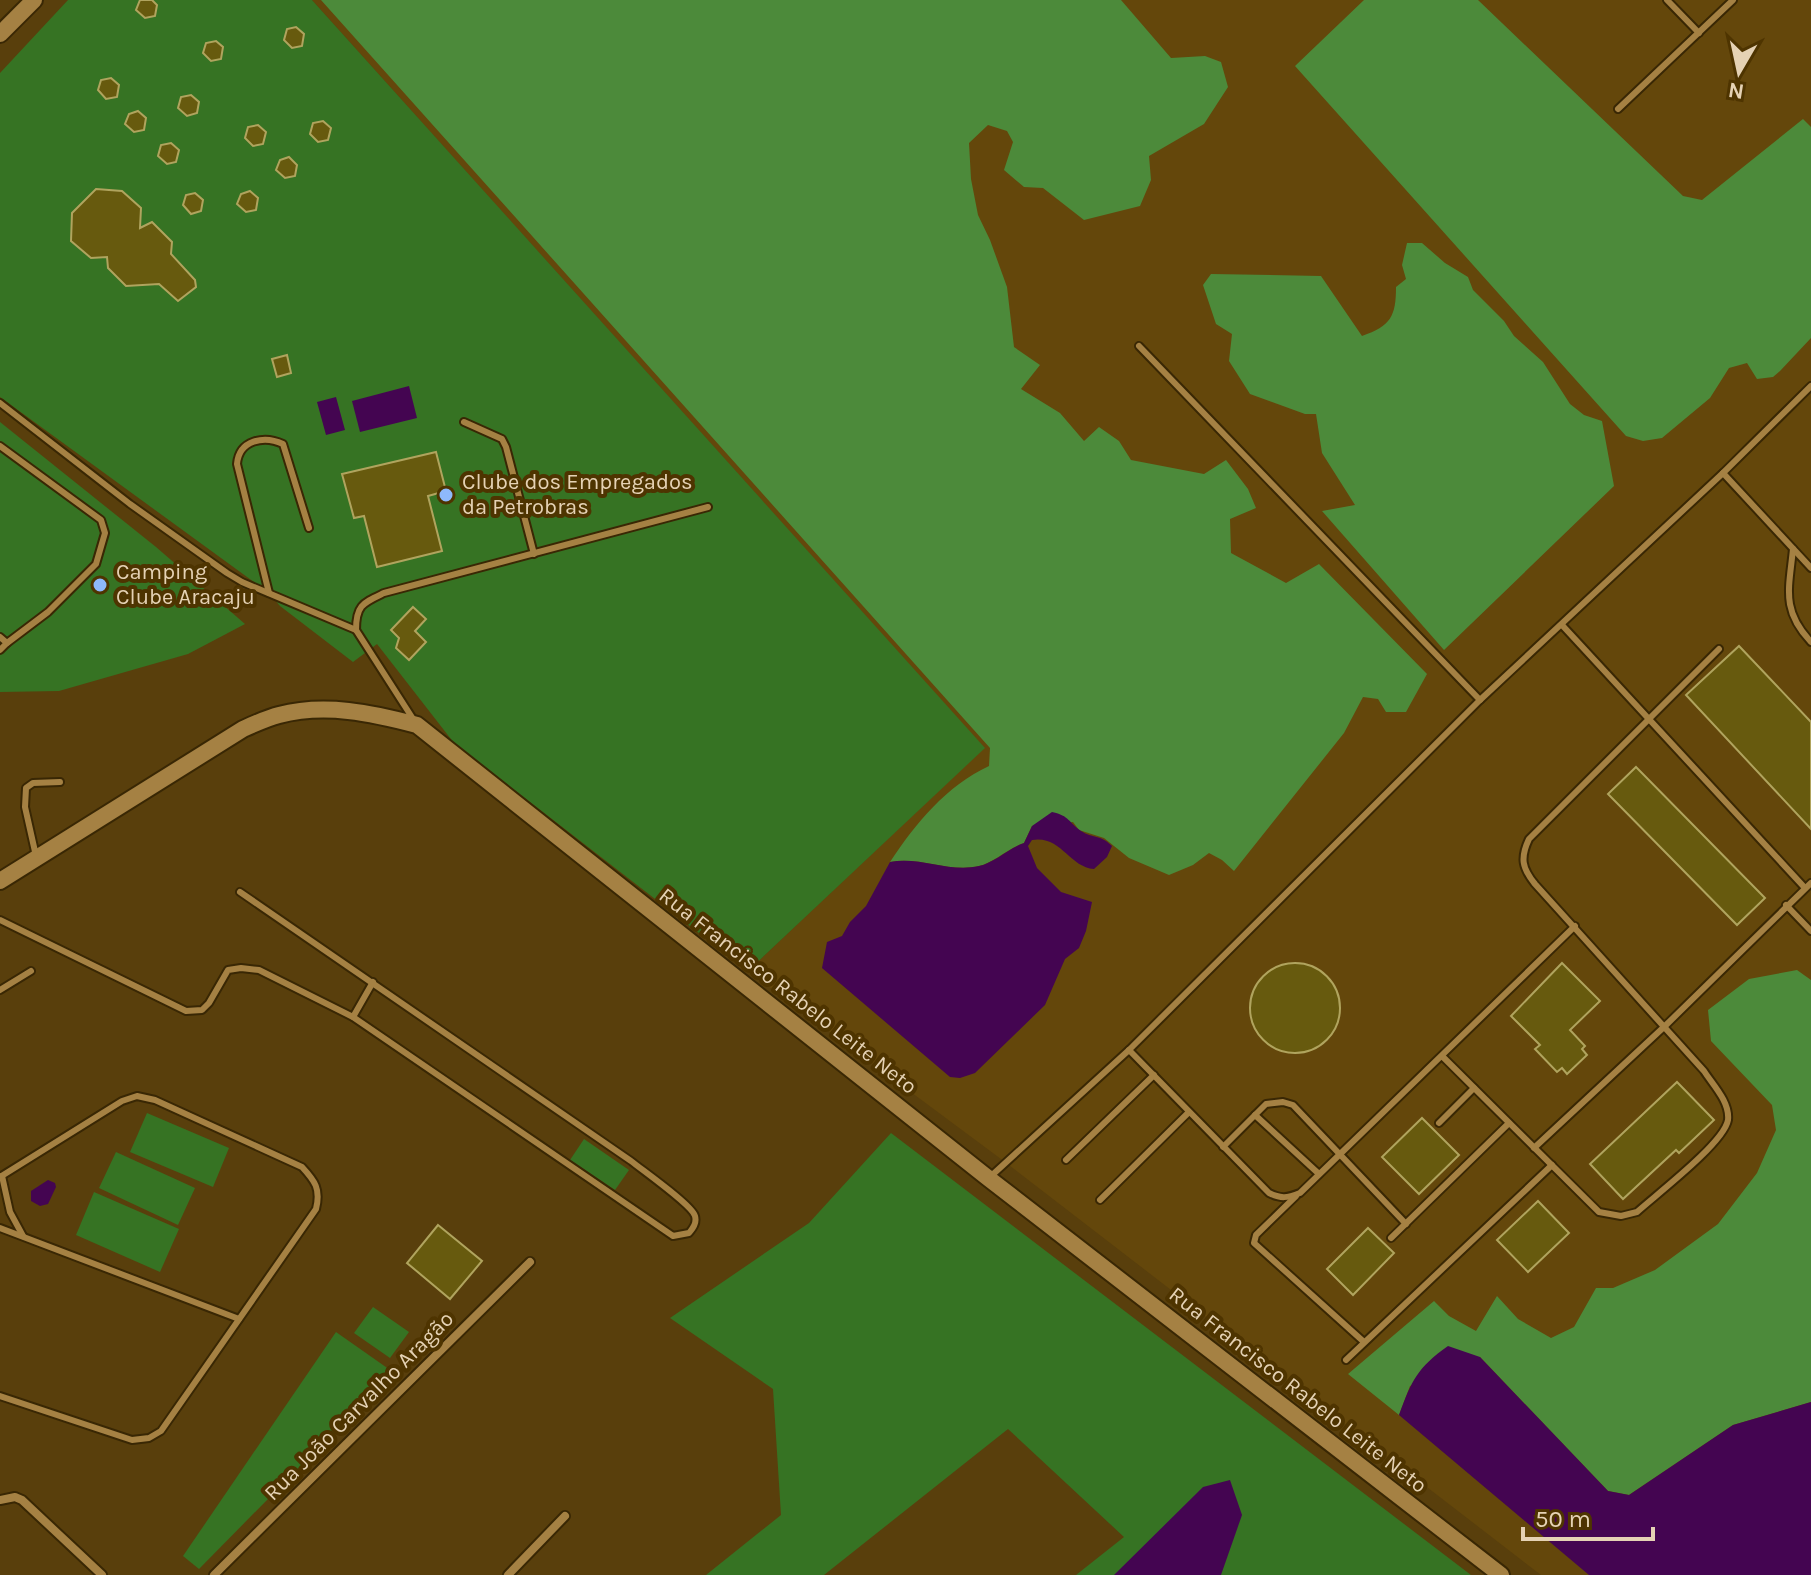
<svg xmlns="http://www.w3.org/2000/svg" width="1811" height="1575" viewBox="0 0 1811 1575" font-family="Karla,sans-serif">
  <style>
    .built { fill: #64470b }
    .green { fill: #367323 }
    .forest { fill: #4c8a3a }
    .water { fill: #440551 }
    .building { fill: #675a0e; stroke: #b0a45e; stroke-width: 2 }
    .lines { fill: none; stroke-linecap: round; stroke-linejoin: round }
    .lane-casing { stroke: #392704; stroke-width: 10 }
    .street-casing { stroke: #392704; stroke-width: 12 }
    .secondary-casing { stroke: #392704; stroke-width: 20 }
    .lane { stroke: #a58143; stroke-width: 6 }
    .street { stroke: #a58143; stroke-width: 8 }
    .secondary { stroke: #a58143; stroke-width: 16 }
    .poi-dot { fill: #8eb9fc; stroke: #4e3400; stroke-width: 3 }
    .labels { text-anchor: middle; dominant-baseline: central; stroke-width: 8; stroke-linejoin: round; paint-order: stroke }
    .poi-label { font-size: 22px; fill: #e5d2b4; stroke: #4e3400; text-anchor: start }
    .street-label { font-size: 22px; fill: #e5d2b4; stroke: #4e3400 }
  </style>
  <rect width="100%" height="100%" fill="#593f0c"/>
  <!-- built -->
  <polygon class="built" points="312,0 1811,0 1811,1575 1541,1575 1005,1162 748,971 984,748"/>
  <!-- green -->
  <g class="green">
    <polygon points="68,0 312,0 985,748 748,971 454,743 377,644 353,662 280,606 269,593 0,397 0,73"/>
    <polygon points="0,422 156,547 245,624 188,654 59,691 0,692"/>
    <polygon points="147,1113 229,1148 213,1187 130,1152"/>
    <polygon points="891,1133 1471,1575 1076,1575 1124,1537 1008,1429 824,1575 706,1575 781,1515 773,1389 670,1318 809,1223"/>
    <polygon points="584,1139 629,1170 615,1190 570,1160"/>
    <polygon points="116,1152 195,1188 178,1225 99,1188"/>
    <polygon points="94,1192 179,1229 160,1272 76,1235"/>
    <polygon points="373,1307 409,1332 390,1358 354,1333"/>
    <polygon points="336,1332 393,1372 199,1569 183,1556"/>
  </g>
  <!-- forest -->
  <g class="forest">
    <path d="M321 0H1121L1171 58 1205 56 1221 62 1228 87 1204 124 1149 156 1151 180 1140 206 1084 220 1043 188 1024 187 1004 170 1013 142 1007 131 988 125 969 143 971 179 978 215 990 240 1007 287 1014 347 1040 365 1021 389 1060 413 1084 441 1099 427 1119 441 1131 460 1204 474 1226 460 1248 489 1256 508 1230 519 1231 553 1286 583 1319 564 1427 674 1406 712H1386L1378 699 1363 697 1344 733 1234 871 1222 860 1209 853 1193 865 1169 875 1129 858 1104 838 1079 830 1073 822 1032 826 1024 843C1009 848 993 863 979 866 949 873 920 856 890 862 916 823 946 786 989 766L990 748Z"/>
    <polygon points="1364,0 1478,0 1683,196 1702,200 1803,119 1811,127 1811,338 1780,371 1773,377 1757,379 1747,363 1729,368 1710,398 1662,438 1643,441 1626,436 1295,66"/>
    <path d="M1407 243H1422L1445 263 1468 277 1473 290 1504 321 1514 336 1543 362 1570 404 1584 415 1602 421 1614 486 1444 650 1322 511 1355 505 1322 453 1316 414H1305L1250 394 1229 361 1232 334 1216 324 1203 285 1211 274 1321 276 1362 336C1391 326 1396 316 1396 287L1406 279 1402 265Z"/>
    <polygon points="1797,970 1811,980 1811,1402 1733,1425 1629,1495 1608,1491 1480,1357 1410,1386 1399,1415 1348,1374 1434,1301 1449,1316 1476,1331 1497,1296 1518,1319 1551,1338 1574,1327 1596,1288 1613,1288 1655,1270 1718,1224 1757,1173 1776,1130 1772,1105 1711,1041 1708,1010 1749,979"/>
  </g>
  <!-- water -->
  <g class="water">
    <polygon points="409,386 417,418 360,432 352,401"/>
    <polygon points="336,397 345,430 326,435 317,402"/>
    <path d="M1052 812C1070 816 1068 822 1081 831 1093 839 1100 834 1112 846L1107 857 1094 869C1069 867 1061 835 1032 840L1028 846 1037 868 1061 892 1092 902 1086 931 1079 948 1065 959 1045 1005 975 1073 960 1078 950 1077 822 968 827 942 842 936 850 922 866 906 890 862C920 856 949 873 979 866 994 863 1009 848 1024 843L1032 826Z"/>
    <polygon points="48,1180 55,1183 56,1187 48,1204 40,1206 31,1201 31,1191"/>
    <path d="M1448 1346 1480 1357 1608 1491 1629 1495 1733 1425 1811 1402V1575H1589L1399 1415C1412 1380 1417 1368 1448 1346Z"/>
    <polygon points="1230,1480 1242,1515 1221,1575 1114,1575 1203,1487"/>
  </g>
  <!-- building -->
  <g class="building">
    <polygon points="140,0 152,0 157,5 155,16 145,18 136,10"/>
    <polygon points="296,27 304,34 302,46 292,48 284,40 287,29"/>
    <polygon points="216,41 223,47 221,59 211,61 203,53 206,43"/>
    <polygon points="111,78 119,85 117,97 106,99 98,90 101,80"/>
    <polygon points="191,95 199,102 197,113 187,116 178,108 181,97"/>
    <polygon points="138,111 146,118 144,130 134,132 125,124 129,114"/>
    <polygon points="323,121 331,128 328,140 318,142 310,134 313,123"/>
    <polygon points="258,125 266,132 263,144 253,146 245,138 248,127"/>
    <polygon points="171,143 179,150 176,162 167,164 158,156 161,145"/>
    <polygon points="289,157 297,165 295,176 285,178 276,170 280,160"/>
    <polygon points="96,189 122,191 141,208 140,228 152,222 172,242 171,254 195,280 196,287 178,301 159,284 126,286 108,268 107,257 91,258 71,241 72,213"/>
    <polygon points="250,191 258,198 256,210 246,212 237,204 241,194"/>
    <polygon points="195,193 203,200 201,211 191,214 183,205 186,195"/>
    <polygon points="287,355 291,373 277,377 272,359"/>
    <polygon points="436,452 446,491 428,496 442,551 377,567 364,516 354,518 342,474"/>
    <polygon points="413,607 426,619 415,631 426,642 409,660 396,648 399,638 391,630"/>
    <polygon points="1739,646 1811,722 1811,829 1686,695"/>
    <polygon points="1636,767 1765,898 1737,925 1608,794"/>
    <polygon points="1562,963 1600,1001 1570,1030 1585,1046 1582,1049 1587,1055 1567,1074 1562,1068 1557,1072 1535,1049 1540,1045 1511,1016"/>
    <circle cx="1295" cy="1008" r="45"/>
    <polygon points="1677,1082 1714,1120 1679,1153 1676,1150 1623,1199 1590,1164"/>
    <polygon points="1422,1118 1459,1155 1419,1194 1382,1157"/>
    <polygon points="1538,1201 1569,1233 1528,1272 1497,1240"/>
    <polygon points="438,1225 482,1261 450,1299 407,1263"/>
    <polygon points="1368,1228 1394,1253 1353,1295 1327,1269"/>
  </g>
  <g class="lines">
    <defs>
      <g id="lane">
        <polyline points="1667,0 1699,33"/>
        <polyline points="1618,109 1733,0"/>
        <polyline points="1139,346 1480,700"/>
        <polyline points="0,403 130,504 227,573 242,582 356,630"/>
        <polyline points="464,422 502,439 506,447 534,554"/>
        <polyline points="0,446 101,520 105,533 96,564 48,612 7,643"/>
        <polyline points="1723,473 1811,568"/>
        <path d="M1793 549C1789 589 1781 610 1811 642"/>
        <path d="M269 593 237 464C239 440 264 435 283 444L309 528"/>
        <polyline points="1562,625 1805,888"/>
        <polyline points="0,637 7,643 0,650"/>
        <path d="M415 722 356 630C356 605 363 603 384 593L708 507"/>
        <polyline points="36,856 25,807 26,788 33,783 60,782"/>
        <polyline points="1786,905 1811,931"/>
        <path d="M0 920 186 1011 202 1010 209 1003 228 970 241 968 259 970 353 1017 673 1236 689 1233C693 1228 697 1223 695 1216 692 1205 642 1170 631 1161L240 892"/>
        <polyline points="0,990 31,971"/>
        <polyline points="353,1017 373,982"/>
        <path d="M1129 1050 1269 1193C1281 1199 1287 1198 1300 1193L1575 926"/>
        <path d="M1442 1056 1599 1212 1621 1216 1637 1212C1657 1194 1724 1143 1728 1120 1730 1102 1713 1085 1704 1071L1535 884C1522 868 1520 858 1529 839L1719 649"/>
        <polyline points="1255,1115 1319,1174"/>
        <polyline points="1439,1123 1474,1088"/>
        <polyline points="1223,1147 1266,1104 1283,1102 1293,1105 1406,1224"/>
        <polyline points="1534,1148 1665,1026 1811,883"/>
        <polyline points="1066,1160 1154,1075"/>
        <polyline points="2,1176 10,1212 23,1236"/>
        <path d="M0 1177 122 1101 137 1096 155 1100 302 1167C315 1181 321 1189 316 1209L161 1431 149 1438 132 1440 0 1396"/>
        <polyline points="990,1177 1129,1050 1480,700 1723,473 1811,386"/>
        <polyline points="1296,1196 1256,1235 1254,1243 1364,1342"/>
        <polyline points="1100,1200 1189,1112"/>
        <polyline points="0,1228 239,1319"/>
        <polyline points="1391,1238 1509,1123"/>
        <polyline points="1346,1360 1552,1165"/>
      </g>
      <g id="street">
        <polyline points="0,1500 15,1497 22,1500 102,1575"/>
        <polyline points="214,1575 530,1262"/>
        <polyline points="508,1575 565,1516"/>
      </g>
      <g id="secondary">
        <polyline points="0,34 34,0"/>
        <path d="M0 881 243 729C254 724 267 718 279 715 325 703 372 713 417 725L988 1178 1501 1575"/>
      </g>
    </defs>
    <!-- lane casing -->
    <use href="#lane" class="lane-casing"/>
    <!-- street casing -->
    <use href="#street" class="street-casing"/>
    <!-- secondary casing -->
    <use href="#secondary" class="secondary-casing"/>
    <!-- lane -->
    <use href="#lane" class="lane"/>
    <!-- street -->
    <use href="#street" class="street"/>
    <!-- secondary -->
    <use href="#secondary" class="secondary"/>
  </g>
  <!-- markers -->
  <g class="poi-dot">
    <circle cx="446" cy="495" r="8"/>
    <circle cx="100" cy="585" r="8"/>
  </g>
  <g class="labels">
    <!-- poi labels -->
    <g class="poi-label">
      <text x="462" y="482">Clube dos Empregados<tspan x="462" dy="25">da Petrobras</tspan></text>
      <text x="116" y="572">Camping<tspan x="116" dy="25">Clube Aracaju</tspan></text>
    </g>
    <!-- street labels -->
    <g class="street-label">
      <text transform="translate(788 991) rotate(38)">Rua Francisco Rabelo Leite Neto</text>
      <text transform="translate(1298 1390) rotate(38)">Rua Francisco Rabelo Leite Neto</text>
      <text transform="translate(359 1406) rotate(-45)">Rua João Carvalho Aragão</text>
    </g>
  </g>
  <!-- north arrow -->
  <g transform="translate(1739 72) rotate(189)" stroke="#4e3400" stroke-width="6" paint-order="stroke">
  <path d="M0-6L14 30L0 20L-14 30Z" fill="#e5d2b4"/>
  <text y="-12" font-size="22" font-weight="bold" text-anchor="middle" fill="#e5d2b4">N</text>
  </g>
  <!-- scale -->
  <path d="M1523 1527v12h130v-12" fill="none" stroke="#e5d2b4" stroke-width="4"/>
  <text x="1535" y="1527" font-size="24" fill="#e5d2b4" stroke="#4e3400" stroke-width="6" paint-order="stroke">50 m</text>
</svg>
